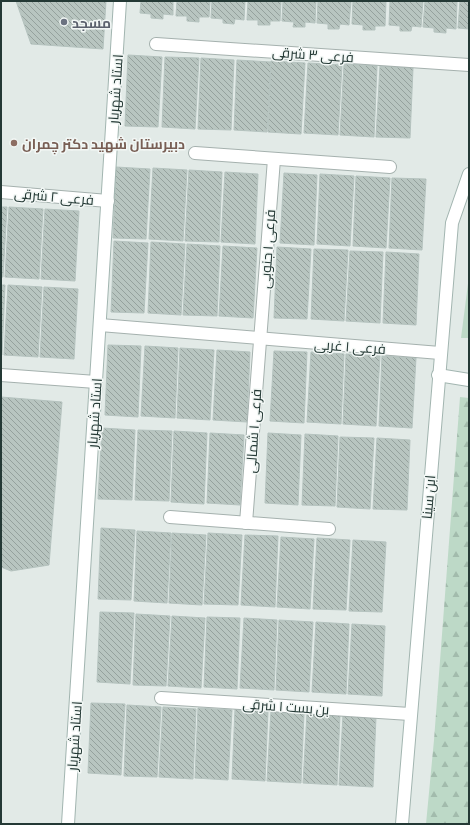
<svg xmlns="http://www.w3.org/2000/svg" width="470" height="825" viewBox="0 0 470 825" font-family="Manrope,Cairo,sans-serif">
  <style>
    .green { fill: #bdd9c7 }
    .forest { fill: url(#forest-firs) }
    .building { fill: url(#building-back-hatch); stroke: #b5c3bf }
    .lines { fill: none; stroke-linecap: round; stroke-linejoin: round }
    .street-casing { stroke: #a5b1ae; stroke-width: 14 }
    .secondary-casing { stroke: #a2b5b0; stroke-width: 14 }
    .street { stroke: #fff; stroke-width: 12 }
    .secondary { stroke: #fff; stroke-width: 12 }
    .worship-dot { fill: #6b7280; stroke: #f2f7f5; stroke-width: 1.5 }
    .education-dot { fill: #8d6e63; stroke: #f2f7f5; stroke-width: 1.5 }
    .labels { text-anchor: middle; dominant-baseline: central; stroke-width: 3; stroke-linejoin: round; paint-order: stroke }
    .worship-label { font-size: 14px; font-weight: bold; fill: #5b616d; stroke: #f2f7f5; text-anchor: start }
    .street-label { font-size: 14px; fill: #243935; stroke: #f2f7f5 }
    .education-label { font-size: 14px; font-weight: bold; fill: #785e54; stroke: #f2f7f5; text-anchor: start }
  </style>
  <defs>
    <pattern id="forest-firs" width="22" height="20" patternUnits="userSpaceOnUse"><rect width="22" height="20" fill="#bdd9c7"/><path d="M5 1l3.5 6h-7zM16 11l3.5 6h-7z" fill="#a2bbac"/></pattern>
    <pattern id="building-back-hatch" width="6" height="6" patternUnits="userSpaceOnUse"><rect width="6" height="6" fill="#b8c5c0"/><path d="M-1 5l2 2M0 0l6 6M5-1l2 2" fill="none" stroke="#95a19d"/></pattern>
  </defs>
  <rect width="100%" height="100%" fill="#e2eae7"/>
  <!-- green -->
  <polygon class="green" points="469,276 469,338 461,338"/>
  <!-- forest -->
  <polygon class="forest" points="460,397 469,398 469,824 426,824 434,740"/>
  <!-- building -->
  <g class="building">
    <polygon points="16,1 106,1 103,49 31,44"/>
    <polygon points="141,1 173,1 173,15 163,14 163,19 151,18 151,14 140,13"/>
    <polygon points="177,1 210,1 209,17 199,17 199,22 187,21 187,16 176,16"/>
    <polygon points="212,1 245,1 244,20 235,19 234,24 223,23 223,19 211,18"/>
    <polygon points="248,1 281,1 280,21 270,21 270,25 258,25 258,20 247,20"/>
    <polygon points="283,1 316,1 315,23 305,22 305,27 293,27 294,22 282,21"/>
    <polygon points="318,1 351,1 349,25 340,24 339,29 328,29 328,24 317,23"/>
    <polygon points="353,1 386,1 385,26 375,26 375,30 363,30 363,25 352,24"/>
    <polygon points="390,1 423,1 421,27 412,26 411,31 400,31 400,26 389,25"/>
    <polygon points="425,1 457,1 456,29 446,28 446,33 434,32 434,28 423,27"/>
    <polygon points="460,1 469,1 469,29 458,28"/>
    <polygon points="128,55 162,57 158,127 125,126"/>
    <polygon points="165,57 199,58 195,129 162,127"/>
    <polygon points="201,58 234,60 231,130 198,129"/>
    <polygon points="237,60 271,62 267,132 234,130"/>
    <polygon points="271,61 305,63 301,134 268,132"/>
    <polygon points="308,63 342,65 338,135 304,133"/>
    <polygon points="344,64 377,66 374,137 340,135"/>
    <polygon points="380,66 413,68 410,138 376,137"/>
    <polygon points="116,167 150,169 146,239 113,238"/>
    <polygon points="153,168 187,170 183,241 149,239"/>
    <polygon points="189,170 222,172 219,242 185,241"/>
    <polygon points="225,172 258,174 255,244 221,242"/>
    <polygon points="284,173 317,175 314,245 280,243"/>
    <polygon points="320,174 354,176 350,246 317,244"/>
    <polygon points="356,176 390,178 386,248 353,246"/>
    <polygon points="392,178 426,179 422,250 389,248"/>
    <polygon points="1,207 7,207 3,277 1,277"/>
    <polygon points="9,207 43,209 39,279 5,277"/>
    <polygon points="45,209 79,211 75,281 41,279"/>
    <polygon points="114,241 148,243 144,313 111,312"/>
    <polygon points="151,242 185,244 181,315 148,313"/>
    <polygon points="187,244 220,246 217,316 183,315"/>
    <polygon points="223,246 257,248 253,318 219,316"/>
    <polygon points="277,247 311,249 307,319 274,318"/>
    <polygon points="314,249 348,250 344,321 311,319"/>
    <polygon points="350,251 383,252 380,323 346,321"/>
    <polygon points="386,252 419,254 416,325 383,323"/>
    <polygon points="1,285 5,285 2,355 1,355"/>
    <polygon points="8,285 42,287 38,357 4,355"/>
    <polygon points="44,287 78,289 74,359 40,357"/>
    <polygon points="108,345 141,346 138,417 105,415"/>
    <polygon points="145,346 178,348 175,418 141,416"/>
    <polygon points="180,348 214,350 210,420 177,418"/>
    <polygon points="217,350 250,352 247,422 213,420"/>
    <polygon points="274,351 307,352 304,423 270,421"/>
    <polygon points="311,352 344,354 341,424 307,422"/>
    <polygon points="346,354 380,356 376,426 343,424"/>
    <polygon points="382,356 416,358 412,428 379,426"/>
    <polygon points="1,397 62,402 49,565 11,571 1,567"/>
    <polygon points="102,428 135,430 132,500 98,499"/>
    <polygon points="138,430 172,431 169,501 135,500"/>
    <polygon points="174,431 207,433 204,504 171,502"/>
    <polygon points="210,433 244,435 240,505 207,503"/>
    <polygon points="268,433 301,435 298,505 265,503"/>
    <polygon points="305,434 338,436 335,506 302,505"/>
    <polygon points="340,437 374,438 370,509 337,507"/>
    <polygon points="377,438 410,440 407,510 373,509"/>
    <polygon points="101,528 135,530 131,600 98,599"/>
    <polygon points="137,531 171,533 167,603 134,601"/>
    <polygon points="172,533 206,535 202,605 169,603"/>
    <polygon points="208,533 242,535 238,605 204,604"/>
    <polygon points="245,535 278,536 275,607 241,605"/>
    <polygon points="281,537 314,539 310,609 277,607"/>
    <polygon points="317,538 350,540 346,610 313,609"/>
    <polygon points="353,540 386,542 382,612 349,611"/>
    <polygon points="100,612 134,613 130,684 97,682"/>
    <polygon points="136,614 170,616 166,686 133,685"/>
    <polygon points="172,616 205,618 201,688 168,686"/>
    <polygon points="207,617 240,618 237,689 204,687"/>
    <polygon points="244,618 277,620 274,690 240,688"/>
    <polygon points="279,620 313,622 309,692 276,690"/>
    <polygon points="316,622 349,624 346,694 312,692"/>
    <polygon points="352,624 385,626 382,696 348,694"/>
    <polygon points="91,703 125,704 121,775 88,773"/>
    <polygon points="127,705 161,707 157,777 124,776"/>
    <polygon points="163,707 196,709 193,779 159,777"/>
    <polygon points="198,708 232,710 228,780 195,778"/>
    <polygon points="235,709 268,711 265,781 232,779"/>
    <polygon points="271,711 304,713 301,783 267,781"/>
    <polygon points="307,713 340,714 337,785 303,783"/>
    <polygon points="343,715 376,717 373,787 339,785"/>
  </g>
  <g class="lines">
    <defs>
      <g id="street">
        <polyline points="156,44 469,65"/>
        <polyline points="195,153 390,167"/>
        <polyline points="1,192 108,201"/>
        <polyline points="100,325 440,353"/>
        <polyline points="1,375 96,382"/>
        <polyline points="170,517 329,529"/>
        <polyline points="246,523 274,159"/>
        <polyline points="161,698 410,714"/>
      </g>
      <g id="secondary">
        <polyline points="438,375 469,380"/>
        <polyline points="68,824 120,1"/>
        <polyline points="402,824 452,223 469,174"/>
      </g>
    </defs>
    <!-- street casing -->
    <use href="#street" class="street-casing"/>
    <!-- secondary casing -->
    <use href="#secondary" class="secondary-casing"/>
    <!-- street -->
    <use href="#street" class="street"/>
    <!-- secondary -->
    <use href="#secondary" class="secondary"/>
  </g>
  <!-- markers -->
  <circle class="worship-dot" cx="64" cy="22" r="4"/>
  <circle class="education-dot" cx="14" cy="143" r="4"/>
  <g class="labels">
    <!-- worship labels -->
    <g class="worship-label">
      <text x="72" y="22">مسجد</text>
    </g>
    <!-- street labels -->
    <g class="street-label">
      <text transform="translate(313 54) rotate(4)">فرعی ۳ شرقی</text>
      <text transform="translate(115 89) rotate(-86)">استاد شهریار</text>
      <text transform="translate(54 196) rotate(5)">فرعی ۲ شرقی</text>
      <text transform="translate(267 249) rotate(-86)">فرعی ۱ جنوبی</text>
      <text transform="translate(350 346) rotate(4)">فرعی ۱ غربی</text>
      <text transform="translate(94 413) rotate(-86)">استاد شهریار</text>
      <text transform="translate(253 431) rotate(-86)">فرعی ۱ شمالی</text>
      <text transform="translate(428 497) rotate(-85)">ابن سینا</text>
      <text transform="translate(286 706) rotate(4)">بن بست ۱ شرقی</text>
      <text transform="translate(74 736) rotate(-86)">استاد شهریار</text>
    </g>
    <!-- education labels -->
    <g class="education-label">
      <text x="22" y="143">دبیرستان شهید دکتر چمران</text>
    </g>
  </g>
  <!-- border -->
  <rect width="470" height="825" fill="none" stroke="#243935" stroke-width="4"/>
</svg>
